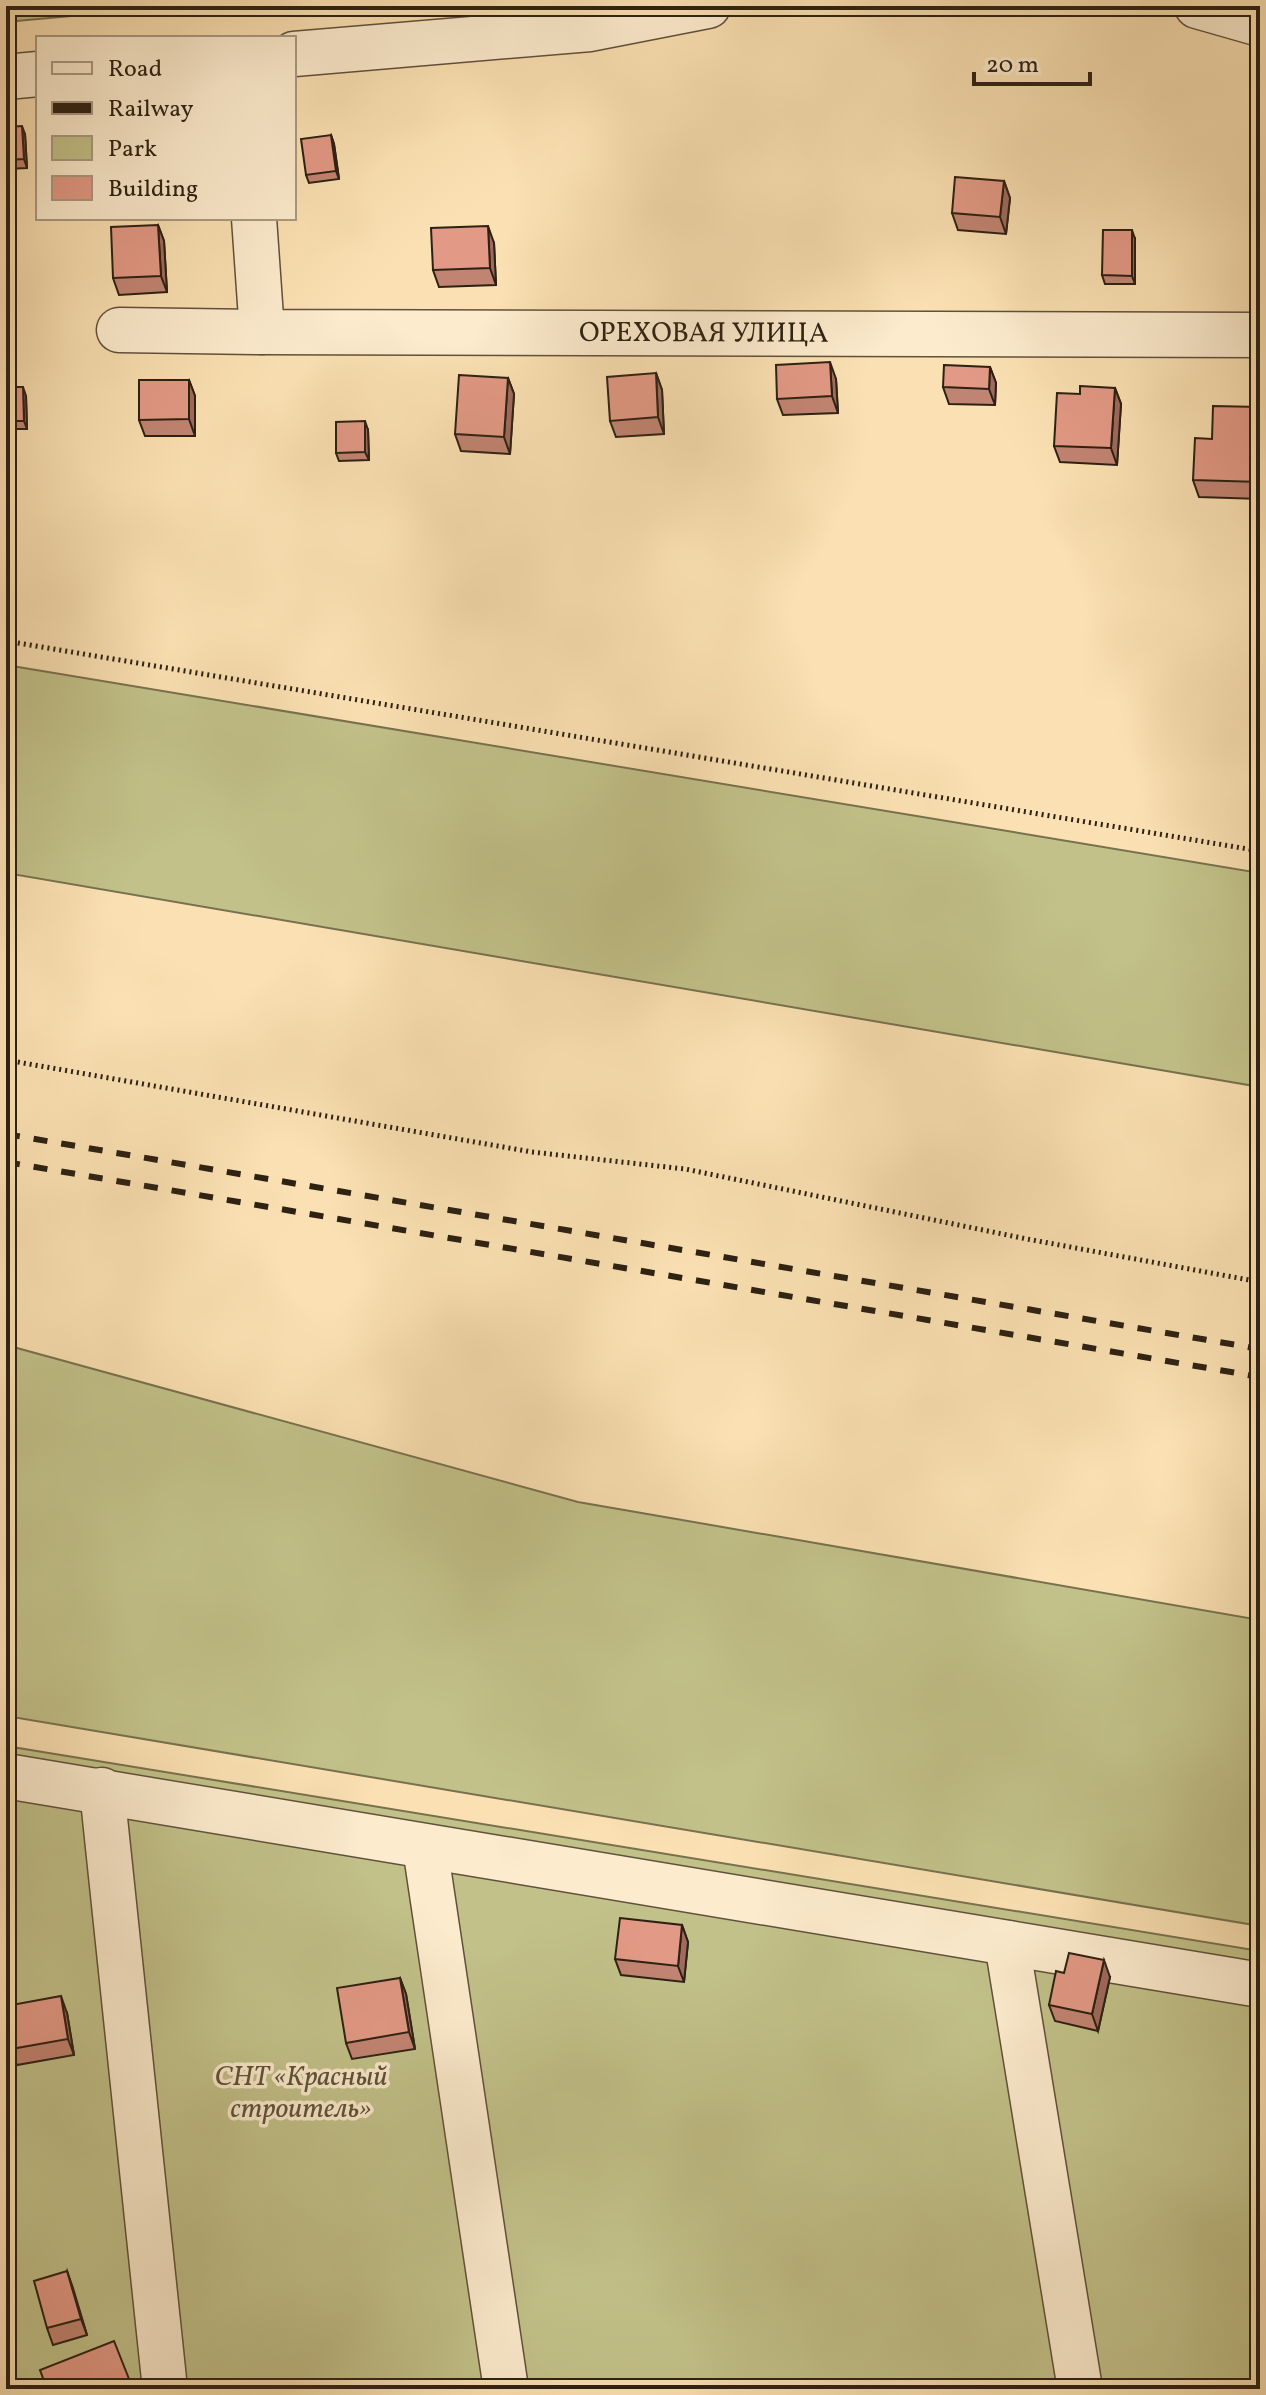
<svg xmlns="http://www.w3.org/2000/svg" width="1266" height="2395" viewBox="0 0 1266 2395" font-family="Vollkorn,serif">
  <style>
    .green { fill: #c2c189; stroke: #78714e; stroke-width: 2 }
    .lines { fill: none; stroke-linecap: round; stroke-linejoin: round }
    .minor-casing { stroke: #60513b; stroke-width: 47 }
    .path { stroke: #2d2113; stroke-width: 5; stroke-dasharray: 2 4; stroke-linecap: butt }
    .minor { stroke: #fcebcd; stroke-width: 44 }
    .rail { stroke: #2d2113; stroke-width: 6; stroke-dasharray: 14 14; stroke-linecap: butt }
    .wall { fill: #c28472; stroke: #2d2113; stroke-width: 2 }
    .shaded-wall { fill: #9e6b5d; stroke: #2d2113; stroke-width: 2 }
    .building { fill: #e29985; stroke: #2d2113; stroke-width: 2 }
    .labels { text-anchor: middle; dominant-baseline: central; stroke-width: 7; stroke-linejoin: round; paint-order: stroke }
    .street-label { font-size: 28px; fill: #2d2113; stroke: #fcebcd }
    .park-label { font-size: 28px; font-style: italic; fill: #5a5136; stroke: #fcebcd }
  </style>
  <rect width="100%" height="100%" fill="#fae0b2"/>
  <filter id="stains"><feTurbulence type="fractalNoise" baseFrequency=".0025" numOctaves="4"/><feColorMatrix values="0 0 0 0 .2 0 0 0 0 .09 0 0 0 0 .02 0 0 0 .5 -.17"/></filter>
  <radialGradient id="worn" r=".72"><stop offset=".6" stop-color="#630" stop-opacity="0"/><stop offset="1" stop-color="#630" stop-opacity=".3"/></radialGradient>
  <!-- green -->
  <g class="green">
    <polygon points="6,6 182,6 6,22"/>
    <polygon points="6,665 1260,873 1260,1087 6,873"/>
    <polygon points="6,1345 578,1502 1260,1620 1260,1926 6,1716"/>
    <polygon points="6,1746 1260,1951 1260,2389 6,2389"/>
  </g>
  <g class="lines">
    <defs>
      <g id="minor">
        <polyline points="1197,6 1260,24"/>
        <polyline points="294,54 590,29 708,6"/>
        <polyline points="6,77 38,74"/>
        <path id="s1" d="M254 218 262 332 1260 335"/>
        <polyline points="119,330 262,332"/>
        <polyline points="6,1776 1260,1985"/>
        <polyline points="102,1790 165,2389"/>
        <polyline points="425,1847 506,2389"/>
        <polyline points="1007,1943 1080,2389"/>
      </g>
    </defs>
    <!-- minor casing -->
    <use href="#minor" class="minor-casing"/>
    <!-- path -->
    <g class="path">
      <polyline points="6,641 1260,851"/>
      <polyline points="6,1060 532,1152 685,1169 1027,1239 1260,1282"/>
    </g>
    <!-- minor -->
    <use href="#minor" class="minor"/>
    <!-- rail -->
    <g class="rail">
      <polyline points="6,1134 1260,1349"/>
      <polyline points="6,1162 1260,1377"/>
    </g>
  </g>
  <!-- wall -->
  <g class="wall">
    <polygon points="6,127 25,134 27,168 6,169"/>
    <polygon points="331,135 334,144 339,179 309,183 306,175"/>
    <polygon points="1004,181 1010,198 1006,234 958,230 952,213"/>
    <polygon points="158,225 164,241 167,292 119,295 113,278"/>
    <polygon points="1135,239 1135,284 1105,284 1102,275"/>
    <polygon points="494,243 496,285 439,287 433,270"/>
    <polygon points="990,367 996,383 995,405 949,404 943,387"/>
    <polygon points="656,373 662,390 664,434 616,437 610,421"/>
    <polygon points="508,378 514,394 510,454 461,451 455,434"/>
    <polygon points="836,379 838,413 783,415 777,399"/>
    <polygon points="189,380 195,396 195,436 145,436 139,420"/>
    <polygon points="6,387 26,396 27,429 6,429"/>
    <polygon points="1115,388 1121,404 1117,465 1060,462 1054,446 1080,394"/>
    <polygon points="1260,407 1260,499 1199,497 1193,480 1212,439"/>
    <polygon points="368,430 369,460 339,461 336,453"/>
    <polygon points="682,1925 688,1942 684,1982 621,1975 615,1959"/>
    <polygon points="1064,1973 1110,1977 1098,2031 1055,2021 1049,2005"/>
    <polygon points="400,1978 406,1994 415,2049 352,2059 346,2043"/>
    <polygon points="67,2013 74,2055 17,2065 11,2049"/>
    <polygon points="67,2271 87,2335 53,2345 47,2328"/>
  </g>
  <!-- shaded-wall -->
  <g class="shaded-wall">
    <polygon points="22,126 25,134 27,168 24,159"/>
    <polygon points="331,135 334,144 339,179 336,171"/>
    <polygon points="1004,181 1010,198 1006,234 1000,217"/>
    <polygon points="158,225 164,241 167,292 161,276"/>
    <polygon points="488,226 494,243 496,285 490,268"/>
    <polygon points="1132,230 1135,239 1135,284 1132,276"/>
    <polygon points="830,362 836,379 838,413 832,396"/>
    <polygon points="990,367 996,383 995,405 989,389"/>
    <polygon points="656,373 662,390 664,434 658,417"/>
    <polygon points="508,378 514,394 510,454 504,437"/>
    <polygon points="189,380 195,396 195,436 189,419"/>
    <polygon points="23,387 26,396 27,429 24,421"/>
    <polygon points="1115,388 1121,404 1117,465 1111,448"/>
    <polygon points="365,421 368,430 369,460 365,452"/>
    <polygon points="682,1925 688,1942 684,1982 678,1966"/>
    <polygon points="1104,1960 1110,1977 1098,2031 1092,2014"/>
    <polygon points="400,1978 406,1994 415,2049 409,2032"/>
    <polygon points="61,1996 67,2013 74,2055 68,2039"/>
    <polygon points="67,2271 73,2288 87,2335 81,2319"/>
  </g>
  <!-- building -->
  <g class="building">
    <polygon points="22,126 24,159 6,160 6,127"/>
    <polygon points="331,135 336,171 306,175 301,139"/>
    <polygon points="955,177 1004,181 1000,217 952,213"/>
    <polygon points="158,225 161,276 113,278 111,227"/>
    <polygon points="488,226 490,268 433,270 431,228"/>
    <polygon points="1103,230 1132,230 1132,276 1102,275"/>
    <polygon points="830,362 832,396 777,399 776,365"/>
    <polygon points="944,365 990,367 989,389 943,387"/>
    <polygon points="656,373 658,417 610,421 607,377"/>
    <polygon points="459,375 508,378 504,437 455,434"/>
    <polygon points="139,380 189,380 189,419 139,420"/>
    <polygon points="1080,386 1115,388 1111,448 1054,446 1057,393 1080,394"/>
    <polygon points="6,387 23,387 24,421 6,421"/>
    <polygon points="1213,406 1260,407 1260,482 1193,480 1195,438 1212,439"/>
    <polygon points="365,421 365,452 336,453 336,422"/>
    <polygon points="620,1918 682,1925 678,1966 615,1959"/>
    <polygon points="1069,1953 1104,1960 1092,2014 1049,2005 1056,1971 1064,1973"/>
    <polygon points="400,1978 409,2032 346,2043 337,1988"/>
    <polygon points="61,1996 68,2039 11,2049 6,2020 6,2006"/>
    <polygon points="67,2271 81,2319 47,2328 34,2281"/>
    <polygon points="114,2341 133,2389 47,2389 40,2370"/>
  </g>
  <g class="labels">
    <!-- street labels -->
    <g class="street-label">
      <text stroke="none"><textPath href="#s1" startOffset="556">ОРЕХОВАЯ УЛИЦА</textPath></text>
    </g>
    <!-- park labels -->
    <g class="park-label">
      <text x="301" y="2077">СНТ «Красный<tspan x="301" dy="32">строитель»</tspan></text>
    </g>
  </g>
  <!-- margin -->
  <rect width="1266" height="2395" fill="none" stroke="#fae0b2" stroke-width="32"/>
  <rect x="8" y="8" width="1250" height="2379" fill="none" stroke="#2d2113" stroke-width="4"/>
  <rect x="16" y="16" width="1234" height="2363" fill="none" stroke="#2d2113" stroke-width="2"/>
  <!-- legend -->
  <rect x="36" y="36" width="260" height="184" fill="#fcebcd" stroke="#a99a83" stroke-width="2"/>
  <rect x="52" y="62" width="40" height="12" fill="#fcebcd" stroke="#a99a83" stroke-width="2"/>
  <text x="108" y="76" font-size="24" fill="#2d2113">Road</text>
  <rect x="52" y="102" width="40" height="12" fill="#2d2113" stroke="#a99a83" stroke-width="2"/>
  <text x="108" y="116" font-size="24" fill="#2d2113">Railway</text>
  <rect x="52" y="136" width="40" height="24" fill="#c2c189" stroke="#a99a83" stroke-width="2"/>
  <text x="108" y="156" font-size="24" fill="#2d2113">Park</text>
  <rect x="52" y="176" width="40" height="24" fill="#e29985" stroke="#a99a83" stroke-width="2"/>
  <text x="108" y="196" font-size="24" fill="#2d2113">Building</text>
  <!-- scale -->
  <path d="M974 72v12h116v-12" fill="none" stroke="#2d2113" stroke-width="4"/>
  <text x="986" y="72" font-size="24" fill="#2d2113" stroke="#fcebcd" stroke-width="6" paint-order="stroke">20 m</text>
  <rect width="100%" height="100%" filter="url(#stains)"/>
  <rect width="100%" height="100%" fill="url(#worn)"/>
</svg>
